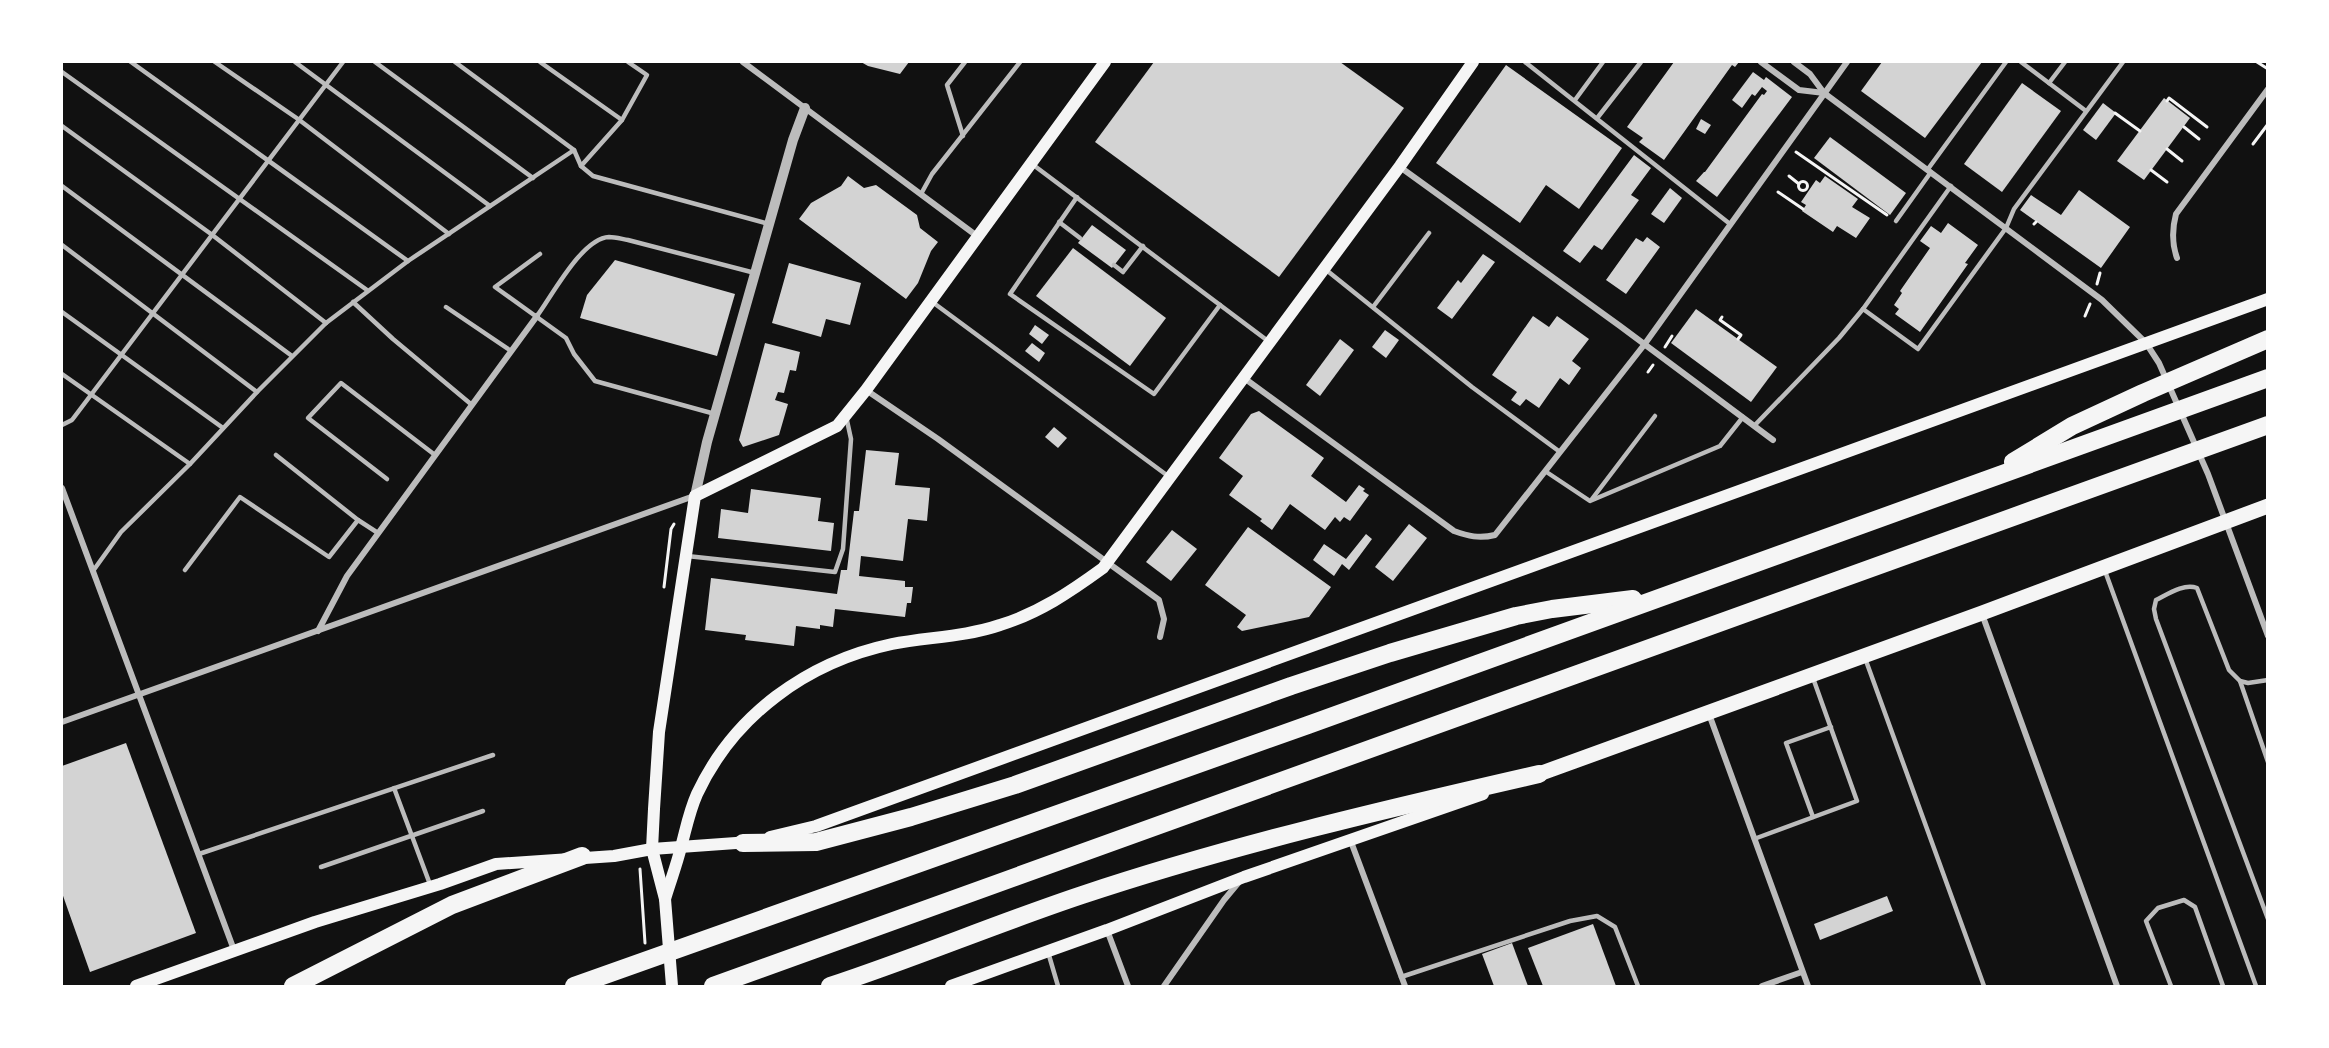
<svg xmlns="http://www.w3.org/2000/svg" width="2329" height="1048" viewBox="0 0 2329 1048" font-family="Karla,sans-serif">
  <style>
    .building { fill: #d3d3d3 }
    .lines { fill: none; stroke-linecap: round; stroke-linejoin: round }
    .path { stroke: #f5f5f5; stroke-width: 3 }
    .service { stroke: #bcbcbc; stroke-width: 4.5 }
    .minor { stroke: #bcbcbc; stroke-width: 6 }
    .tertiary { stroke: #bcbcbc; stroke-width: 10 }
    .secondary { stroke: #f5f5f5; stroke-width: 12 }
    .primary { stroke: #f5f5f5; stroke-width: 15 }
    .motorway { stroke: #f5f5f5; stroke-width: 18 }
  </style>
  <rect width="100%" height="100%" fill="#111"/>
  <!-- building -->
  <g class="building">
    <polygon points="861,62 909,62 900,74 868,66"/>
    <polygon points="1154,62 1340,62 1404,108 1279,277 1095,142"/>
    <polygon points="1674,62 1739,62 1735,67 1732,65 1664,160 1639,142 1643,138 1627,127"/>
    <polygon points="1882,62 1982,62 1925,138 1861,91"/>
    <polygon points="1506,65 1622,148 1579,209 1546,185 1520,223 1436,163"/>
    <polygon points="1753,72 1764,80 1766,77 1792,97 1717,197 1696,181 1704,172 1705,172 1762,94 1764,95 1767,91 1762,87 1755,96 1752,94 1742,108 1732,100"/>
    <polygon points="2022,83 2061,111 2002,192 1964,164"/>
    <polygon points="2164,98 2190,118 2144,180 2117,161"/>
    <polygon points="2103,103 2116,113 2096,140 2083,130"/>
    <polygon points="1701,119 1711,125 1705,134 1696,129"/>
    <polygon points="1830,137 1906,193 1890,215 1814,158"/>
    <polygon points="1634,155 1651,168 1631,195 1639,200 1602,250 1594,245 1580,263 1563,251"/>
    <polygon points="848,176 864,188 876,185 917,215 920,228 938,242 931,251 918,283 906,299 799,219 811,203 841,186"/>
    <polygon points="1825,176 1858,199 1852,207 1870,218 1856,238 1837,226 1833,232 1802,211 1806,205 1801,202 1816,180 1820,183"/>
    <polygon points="1670,188 1682,198 1664,223 1651,214"/>
    <polygon points="2079,190 2130,227 2101,268 2020,210 2031,195 2061,215"/>
    <polygon points="1948,223 1978,245 1965,263 1968,264 1920,332 1895,314 1899,309 1894,305 1902,293 1900,291 1930,248 1920,241 1931,226 1941,233"/>
    <polygon points="1092,225 1126,250 1112,268 1078,243"/>
    <polygon points="1647,237 1660,247 1626,294 1606,280 1636,238 1643,242"/>
    <polygon points="1073,248 1166,318 1130,366 1036,296"/>
    <polygon points="1483,254 1495,262 1452,319 1437,308 1458,280 1461,283"/>
    <polygon points="615,260 735,294 717,356 580,318 587,295"/>
    <polygon points="789,263 861,283 850,325 826,319 821,337 772,323"/>
    <polygon points="1696,309 1777,367 1751,402 1671,343"/>
    <polygon points="1533,316 1549,327 1557,316 1589,339 1572,361 1581,368 1569,385 1560,378 1539,408 1526,399 1520,406 1511,400 1517,392 1492,375"/>
    <polygon points="1035,325 1049,335 1042,344 1029,334"/>
    <polygon points="1385,330 1399,340 1386,358 1372,347"/>
    <polygon points="1340,339 1354,350 1320,396 1306,385"/>
    <polygon points="765,343 800,352 796,371 790,370 784,393 778,392 775,400 788,404 779,435 743,447 739,440"/>
    <polygon points="1032,343 1045,353 1039,362 1025,351"/>
    <polygon points="1259,411 1324,458 1311,476 1346,502 1359,485 1365,489 1363,491 1369,495 1350,521 1344,517 1340,522 1335,517 1325,530 1290,504 1272,530 1260,521 1262,519 1229,495 1243,476 1219,458 1251,414"/>
    <polygon points="1054,427 1067,438 1058,448 1045,437"/>
    <polygon points="866,450 899,453 895,485 930,488 927,521 908,519 903,561 861,556 859,576 905,581 905,587 913,587 911,603 907,603 905,617 835,609 833,627 820,625 820,629 796,626 794,646 745,640 746,635 705,630 711,578 837,594 841,570 847,570 854,511 859,511"/>
    <polygon points="751,489 821,498 818,521 834,523 831,551 718,538 721,509 748,513"/>
    <polygon points="1409,524 1427,538 1393,581 1375,567"/>
    <polygon points="1248,527 1331,587 1309,617 1242,631 1237,627 1246,615 1205,585"/>
    <polygon points="1172,530 1197,549 1171,581 1146,562"/>
    <polygon points="1366,534 1372,539 1349,570 1342,564 1334,576 1313,560 1324,544 1346,559"/>
    <polygon points="126,743 196,933 90,972 62,893 62,766"/>
    <polygon points="1887,896 1893,911 1820,940 1814,924"/>
    <polygon points="1593,924 1616,986 1543,986 1528,948"/>
    <polygon points="1512,943 1528,986 1494,986 1482,954"/>
  </g>
  <g class="lines">
    <!-- path -->
    <g class="path">
      <polyline points="2257,62 2268,69"/>
      <polyline points="2167,101 2169,98 2207,127"/>
      <polyline points="2115,113 2140,131"/>
      <polyline points="2184,127 2199,139"/>
      <polyline points="2253,144 2268,124"/>
      <polyline points="2167,149 2182,161"/>
      <polyline points="1796,152 1887,215"/>
      <polyline points="2151,170 2167,182"/>
      <polyline points="1789,176 1799,184"/>
      <circle cx="1803" cy="186" r="4.5"/>
      <polyline points="1778,192 1803,209"/>
      <polyline points="2034,224 2036,222"/>
      <polyline points="2097,284 2100,273"/>
      <polyline points="2085,316 2090,304"/>
      <polyline points="1722,317 1720,320 1741,335 1738,339"/>
      <polyline points="1665,347 1672,336"/>
      <polyline points="1648,372 1653,365"/>
      <polyline points="664,587 671,529 674,524"/>
      <polyline points="640,869 645,943"/>
    </g>
    <!-- service -->
    <g class="service">
      <polyline points="131,62 408,261"/>
      <polyline points="215,62 298,119 449,234"/>
      <polyline points="295,62 490,206"/>
      <polyline points="375,62 533,178"/>
      <polyline points="455,62 574,150"/>
      <polyline points="540,62 622,120"/>
      <polyline points="1525,62 1730,224"/>
      <polyline points="2021,62 2086,111"/>
      <polyline points="62,72 367,290"/>
      <polyline points="2049,83 2065,62"/>
      <polyline points="1575,100 1603,62"/>
      <polyline points="1598,117 1641,62"/>
      <polyline points="62,126 211,234 326,323"/>
      <polyline points="963,136 947,85 965,62"/>
      <polyline points="1032,164 1268,341"/>
      <polyline points="581,166 622,120 647,75 628,62"/>
      <polyline points="1928,169 2006,62"/>
      <polyline points="62,186 292,356"/>
      <polyline points="1951,186 1863,309 1918,349 2006,228 2014,209 2123,62"/>
      <polyline points="921,194 932,174 1020,62"/>
      <polyline points="1077,197 1010,294 1154,394 1220,305"/>
      <polyline points="1896,221 1931,172"/>
      <polyline points="1059,222 1080,238"/>
      <polyline points="62,245 257,392"/>
      <polyline points="540,254 495,287 566,338 574,354 595,381 715,414"/>
      <polyline points="1114,265 1123,272 1143,246"/>
      <polyline points="1325,269 1472,387 1560,452"/>
      <polyline points="931,301 1168,476"/>
      <polyline points="353,302 393,339 472,405"/>
      <polyline points="446,307 511,351"/>
      <polyline points="1373,307 1429,233"/>
      <polyline points="62,312 223,428"/>
      <path d="M537 316C552 296 582 238 609 237 615 237 622 239 628 240L755 273"/>
      <polyline points="62,374 190,464"/>
      <polyline points="62,425 72,420 343,62"/>
      <polyline points="1754,426 1839,338 1863,309"/>
      <polyline points="1545,471 1590,501 1720,446 1743,417"/>
      <polyline points="387,479 308,418 341,383 435,455"/>
      <polyline points="1592,499 1655,416"/>
      <polyline points="358,520 378,533"/>
      <polyline points="687,556 835,572 843,549 851,439 846,416"/>
      <polyline points="185,570 240,497 329,557 358,520 276,455"/>
      <polyline points="93,571 121,532 190,464 257,392 326,323 408,261 574,150 581,166 593,176 769,224"/>
      <polyline points="2105,571 2256,986"/>
      <polyline points="1865,658 1984,986"/>
      <polyline points="2240,681 2248,683 2268,680"/>
      <path d="M2268 762 2240 681 2229 670 2197 588C2184 583 2168 594 2156 600L2154 609 2156 619 2268 919"/>
      <polyline points="394,788 431,887"/>
      <polyline points="1813,817 1786,743 1831,727"/>
      <polyline points="1754,839 1857,801 1813,678"/>
      <polyline points="199,854 493,755"/>
      <polyline points="321,867 483,811"/>
      <polyline points="1048,952 1058,986"/>
      <polyline points="1401,977 1570,921 1597,916 1615,927 1638,986"/>
      <polyline points="2171,986 2146,921 2158,908 2184,900 2195,907 2223,986"/>
    </g>
    <!-- minor -->
    <g class="minor">
      <polyline points="743,62 977,236"/>
      <polyline points="1761,62 1799,90 1824,93"/>
      <polyline points="1794,62 1810,74 1824,93 2102,300 2146,343 2159,363 2208,474 2268,636"/>
      <polyline points="1400,167 1620,326 1773,440"/>
      <path d="M2177 258C2172 244 2172 229 2176 214L2268 89"/>
      <path d="M1244 378 1454 531C1468 536 1479 539 1495 535L1644 345 1847 62"/>
      <polyline points="866,390 938,439 1159,600 1164,619 1160,637"/>
      <polyline points="62,488 234,950"/>
      <polyline points="1982,614 2117,986"/>
      <polyline points="318,631 347,576 537,316"/>
      <polyline points="1709,714 1808,986"/>
      <polyline points="62,722 694,496"/>
      <polyline points="1350,839 1405,986"/>
      <polyline points="1107,930 1128,986"/>
      <polyline points="1164,986 1224,900 1239,882"/>
      <polyline points="1762,986 1802,972"/>
    </g>
    <!-- tertiary -->
    <polyline class="tertiary" points="695,496 707,442 793,140 805,108"/>
    <!-- secondary -->
    <g class="secondary">
      <polyline points="770,837 816,826 2268,299"/>
      <path d="M665 899C670 882 677 864 681 847 686 829 689 812 697 794 734 715 807 662 892 644 927 637 965 637 1000 625 1039 613 1070 592 1103 568L1400 166 1473 62"/>
      <polyline points="136,986 315,922 440,884 496,864 614,856 652,849 750,842"/>
      <polyline points="672,986 665,899 652,849 654,809 659,732 695,496 837,426 866,390 1105,62"/>
      <polyline points="951,986 1107,930 1244,877 1483,794"/>
    </g>
    <!-- primary -->
    <polyline class="primary" points="1539,774 1982,613 2268,506"/>
    <!-- motorway -->
    <g class="motorway">
      <polyline points="2013,462 2072,426 2143,393 2268,339"/>
      <polyline points="743,843 816,842 911,817 1015,785 1291,686 1390,653 1516,616 1552,609 1633,599"/>
      <polyline points="293,986 452,905 582,856"/>
      <polyline points="574,986 1308,725 2268,378"/>
      <polyline points="713,986 2268,425"/>
      <path d="M830 986C915 958 998 923 1082 895 1232 845 1386 809 1539 774"/>
    </g>
  </g>
  <!-- border -->
  <rect width="2329" height="1048" fill="none" stroke="#ffffff" stroke-width="126"/>
</svg>
